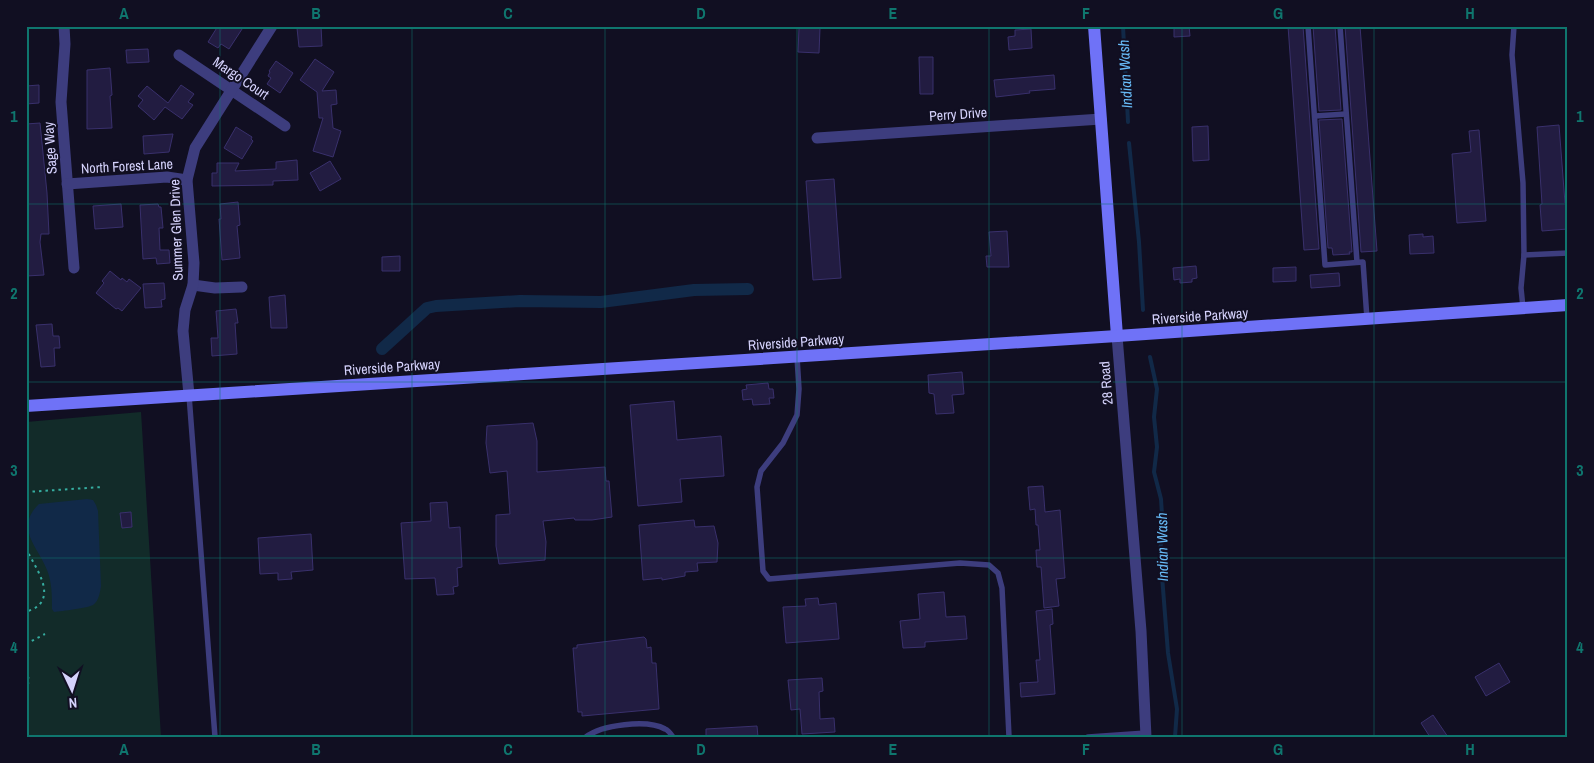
<svg xmlns="http://www.w3.org/2000/svg" width="1594" height="763" viewBox="0 0 1594 763" font-family="'Archivo Narrow',sans-serif">
  <style>
    .green { fill: #122b29 }
    .water { fill: #112948 }
    .lines { fill: none; stroke-linecap: round; stroke-linejoin: round }
    .stream { stroke: #112948; stroke-width: 4 }
    .canal { stroke: #112948; stroke-width: 12 }
    .building { fill: #221c41; stroke: #39306c }
    .path { stroke: #36ada0; stroke-width: 2; stroke-dasharray: 2.5 4; stroke-linecap: butt }
    .lane { stroke: #3d3d7e; stroke-width: 5.5 }
    .street { stroke: #3d3d7e; stroke-width: 11 }
    .secondary { stroke: #6f72f7; stroke-width: 12 }
    .grid { fill: none; stroke: #0f766e; stroke-width: 1; stroke-opacity: 0.55 }
    .labels { text-anchor: middle; dominant-baseline: central; stroke-width: 4; stroke-linejoin: round; paint-order: stroke }
    .street-label { font-size: 14px; fill: #d5d2fc; stroke: #110f22 }
    .water-label { font-size: 15px; font-style: italic; fill: #67baf6; stroke: #110f22 }
    .neatline { fill: none; stroke: #0f766e; stroke-width: 2 }
    .grid-label { font-size: 16px; text-anchor: middle; font-weight: bold; fill: #0f766e }
  </style>
  <rect width="100%" height="100%" fill="#110f22"/>
  <!-- green -->
  <polygon class="green" points="141,412 161,737 26,737 26,422"/>
  <!-- water -->
  <path class="water" d="M87 499 93 500 96 505 98 511 101 586C100 592 99 601 93 605 88 608 62 611 54 612L52 609C52 596 52 582 47 570 38 547 14 528 39 504Z"/>
  <g class="lines">
    <!-- stream -->
    <g class="stream">
      <polyline points="1123,26 1128,122"/>
      <polyline points="1129,143 1139,242 1143,310"/>
      <polyline points="1150,357 1157,389 1154,417 1157,447 1154,472 1161,499 1163,531 1160,550 1168,653 1177,709 1175,737"/>
    </g>
    <!-- canal -->
    <polyline class="canal" points="382,349 427,308 436,306 520,301 601,302 694,290 748,289"/>
  </g>
  <!-- building -->
  <g class="building">
    <polygon points="218,26 244,26 229,49 221,44 218,48 208,42"/>
    <polygon points="300,26 321,26 322,46 299,47 297,28 300,28"/>
    <polygon points="1174,26 1189,26 1190,36 1174,37"/>
    <polygon points="1288,26 1303,26 1319,249 1304,250"/>
    <polygon points="1313,26 1335,26 1341,110 1319,111"/>
    <polygon points="1345,26 1360,26 1377,251 1361,252"/>
    <polygon points="799,28 820,28 819,53 798,52"/>
    <polygon points="1031,29 1032,48 1009,50 1008,37 1015,36 1015,30"/>
    <polygon points="148,49 149,62 127,63 126,50"/>
    <polygon points="919,57 933,57 933,94 920,94"/>
    <polygon points="315,59 334,72 322,91 336,90 337,104 331,105 333,128 341,131 333,157 313,151 323,118 319,118 317,92 300,80"/>
    <polygon points="276,61 293,73 280,93 267,84 271,78 268,76 270,72 269,71"/>
    <polygon points="110,68 112,95 110,96 112,128 87,129 87,70"/>
    <polygon points="1054,75 1055,89 1029,91 1030,93 996,97 994,80"/>
    <polygon points="39,85 39,103 26,104 26,86"/>
    <polygon points="181,85 194,94 188,102 193,105 182,119 165,107 154,120 138,106 143,100 138,96 147,86 168,103"/>
    <polygon points="1342,119 1352,252 1349,252 1350,254 1333,255 1332,248 1328,248 1319,120"/>
    <polygon points="40,123 47,193 49,234 41,234 40,242 44,275 26,276 26,124"/>
    <polygon points="1559,125 1565,203 1568,203 1568,229 1542,231 1540,205 1542,204 1537,127"/>
    <polygon points="1208,126 1209,160 1193,161 1192,127"/>
    <polygon points="236,127 252,137 251,139 253,141 242,159 224,148"/>
    <polygon points="1479,130 1486,221 1457,223 1452,154 1471,152 1469,131"/>
    <polygon points="173,134 169,152 144,154 143,136"/>
    <polygon points="297,160 298,180 273,181 273,185 212,186 212,173 217,173 217,163 239,163 235,171 255,170 276,169 276,162"/>
    <polygon points="330,161 341,179 320,191 310,173"/>
    <polygon points="834,179 841,278 813,280 806,181"/>
    <polygon points="238,202 240,225 237,226 240,258 222,260 219,219 221,219 220,204"/>
    <polygon points="121,204 123,227 95,229 93,206"/>
    <polygon points="158,204 159,207 161,207 163,228 159,228 160,250 169,250 170,263 157,264 156,258 143,259 140,205"/>
    <polygon points="1007,231 1009,267 987,267 986,256 991,256 989,232"/>
    <polygon points="1423,234 1423,237 1433,236 1434,253 1410,254 1409,235"/>
    <polygon points="400,256 400,271 382,271 382,257"/>
    <polygon points="1196,266 1197,278 1192,279 1192,282 1180,283 1180,279 1174,280 1173,268"/>
    <polygon points="1296,267 1296,281 1273,282 1273,268"/>
    <polygon points="110,271 121,280 122,278 127,282 129,279 141,288 122,311 118,308 116,309 96,293 104,283 102,281"/>
    <polygon points="1339,273 1340,286 1311,288 1310,275"/>
    <polygon points="164,283 165,295 165,299 161,300 162,307 145,308 143,284"/>
    <polygon points="285,295 287,328 271,328 269,297"/>
    <polygon points="236,309 238,323 235,323 237,354 212,356 211,338 218,338 216,311"/>
    <polygon points="52,324 53,336 59,336 60,348 54,348 55,366 41,367 36,325"/>
    <polygon points="962,372 964,394 952,395 954,413 936,414 934,394 929,393 928,375"/>
    <polygon points="768,383 769,389 773,389 774,398 769,398 770,404 753,405 752,399 743,400 742,390 747,389 746,385"/>
    <polygon points="674,401 677,440 721,436 724,476 680,479 682,502 638,506 630,405"/>
    <polygon points="533,423 537,441 537,472 605,467 606,481 609,481 612,517 592,520 575,520 574,518 543,521 546,542 545,560 499,564 496,546 496,515 510,514 507,471 490,473 486,443 487,426"/>
    <polygon points="1043,486 1045,512 1060,510 1065,578 1056,579 1059,606 1044,608 1041,567 1037,567 1036,550 1040,550 1038,525 1036,525 1035,509 1030,510 1028,487"/>
    <polygon points="447,502 449,528 460,527 462,567 457,568 458,586 453,587 454,594 437,595 435,578 405,579 401,523 431,521 430,503"/>
    <polygon points="131,512 132,527 122,528 120,513"/>
    <polygon points="694,520 695,527 714,526 718,543 717,562 697,563 698,571 685,572 685,576 662,580 662,578 643,580 639,525"/>
    <polygon points="311,534 313,570 291,572 292,579 278,580 278,573 260,574 258,538"/>
    <polygon points="944,592 946,617 965,616 967,639 925,642 925,647 903,648 900,621 920,619 918,594"/>
    <polygon points="818,598 819,605 836,603 839,639 786,643 783,607 806,606 805,599"/>
    <polygon points="1052,609 1053,624 1050,625 1055,694 1021,697 1020,683 1038,682 1036,660 1040,660 1036,611"/>
    <polygon points="644,637 646,639 647,648 651,647 652,663 656,663 659,709 582,716 582,712 578,712 573,648 577,648 577,645"/>
    <polygon points="1499,663 1510,682 1486,696 1475,677"/>
    <polygon points="822,678 823,691 819,692 820,719 834,718 835,732 802,734 800,709 791,710 788,680"/>
    <polygon points="1433,715 1448,737 1430,737 1421,723"/>
    <polygon points="757,726 758,737 706,737 706,729"/>
  </g>
  <g class="lines">
    <!-- path -->
    <g class="path">
      <polyline points="26,492 102,487"/>
      <path d="M26 548C32 563 53 588 40 604 37 608 30 610 26 612"/>
      <polyline points="26,644 45,634"/>
      <polyline points="26,670 29,680 26,692"/>
    </g>
    <!-- lane -->
    <g class="lane">
      <polyline points="1308,26 1325,265 1363,262 1367,319"/>
      <polyline points="1340,26 1357,262"/>
      <polyline points="1514,26 1512,55 1523,183 1524,255 1521,288 1523,308"/>
      <polyline points="1315,116 1346,114"/>
      <polyline points="1524,255 1568,253"/>
      <polyline points="797,357 799,389 797,415 783,443 761,471 757,487 763,571 769,579 960,563 989,565 998,573 1002,588 1009,737"/>
      <polyline points="189,395 215,737"/>
      <path d="M586 737C601 725 647 719 665 729 668 730 671 734 673 737"/>
      <polyline points="1088,737 1146,733"/>
    </g>
    <!-- street -->
    <g class="street">
      <polyline points="64,26 65,44 61,102 74,268"/>
      <polyline points="179,55 285,126"/>
      <polyline points="817,138 1101,119"/>
      <polyline points="67,184 167,177 187,180"/>
      <polyline points="193,285 215,288 242,287"/>
      <polyline points="1117,336 1141,631 1146,737"/>
      <polyline points="189,395 183,331 185,310 193,285 194,263 187,180 195,148 272,26"/>
    </g>
    <!-- secondary -->
    <g class="secondary">
      <polyline points="1094,26 1117,336"/>
      <polyline points="26,406 1117,336 1568,305"/>
    </g>
  </g>
  <!-- grid -->
  <path class="grid" d="M220 26V737M412 26V737M605 26V737M797 26V737M989 26V737M1182 26V737M1374 26V737M26 204H1568M26 382H1568M26 558H1568"/>
  <g class="labels">
    <!-- street labels -->
    <g class="street-label">
      <text transform="translate(241 78) rotate(34)">Margo Court</text>
      <text transform="translate(958 114) rotate(-4)">Perry Drive</text>
      <text transform="translate(50 148) rotate(-94)">Sage Way</text>
      <text transform="translate(127 166) rotate(-3)">North Forest Lane</text>
      <text transform="translate(176 230) rotate(-92)">Summer Glen Drive</text>
      <text transform="translate(1200 316) rotate(-4)">Riverside Parkway</text>
      <text transform="translate(796 342) rotate(-4)">Riverside Parkway</text>
      <text transform="translate(392 367) rotate(-4)">Riverside Parkway</text>
      <text transform="translate(1106 383) rotate(-95)">28 Road</text>
    </g>
    <!-- water labels -->
    <g class="water-label">
      <text transform="translate(1125 74) rotate(-93)">Indian Wash</text>
      <text transform="translate(1162 547) rotate(-91)">Indian Wash</text>
    </g>
  </g>
  <!-- border -->
  <rect width="1594" height="763" fill="none" stroke="#110f22" stroke-width="55"/>
  <!-- north arrow -->
  <g transform="translate(72 690) rotate(176)" stroke="#110f22" stroke-width="4" paint-order="stroke">
  <path d="M0-4L9 19L0 12L-9 19Z" fill="#d5d2fc"/>
  <text y="-8" font-size="14" font-weight="bold" text-anchor="middle" fill="#d5d2fc">N</text>
  </g>
  <rect x="28" y="28" width="1538" height="708" class="neatline"/>
  <g class="grid-label">
    <text x="124" y="19">A</text>
    <text x="316" y="19">B</text>
    <text x="508" y="19">C</text>
    <text x="701" y="19">D</text>
    <text x="893" y="19">E</text>
    <text x="1086" y="19">F</text>
    <text x="1278" y="19">G</text>
    <text x="1470" y="19">H</text>
    <text x="14" y="122">1</text>
    <text x="1580" y="122">1</text>
    <text x="14" y="299">2</text>
    <text x="1580" y="299">2</text>
    <text x="14" y="476">3</text>
    <text x="1580" y="476">3</text>
    <text x="14" y="653">4</text>
    <text x="1580" y="653">4</text>
    <text x="124" y="755">A</text>
    <text x="316" y="755">B</text>
    <text x="508" y="755">C</text>
    <text x="701" y="755">D</text>
    <text x="893" y="755">E</text>
    <text x="1086" y="755">F</text>
    <text x="1278" y="755">G</text>
    <text x="1470" y="755">H</text>
  </g>
</svg>
